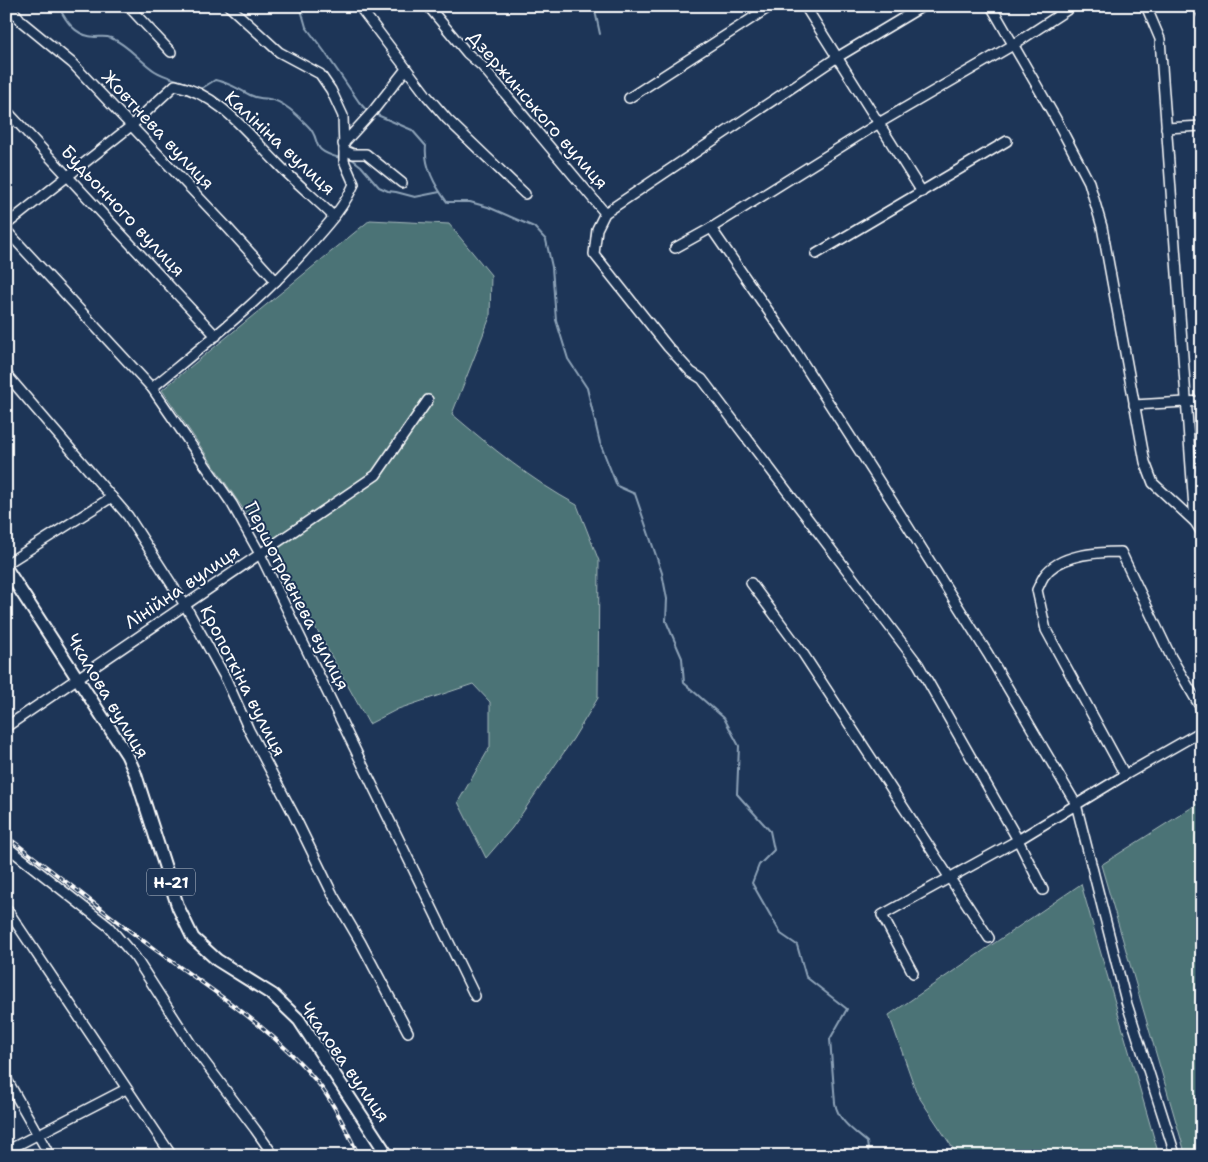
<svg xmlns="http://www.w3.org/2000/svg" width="1208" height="1162" viewBox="0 0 1208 1162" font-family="'Shantell Sans',sans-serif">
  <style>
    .green { fill: #4b7376; stroke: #a5b9ba }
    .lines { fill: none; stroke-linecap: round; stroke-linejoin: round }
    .stream { stroke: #8ea3b8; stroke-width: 2 }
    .minor-casing { stroke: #fff; stroke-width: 12 }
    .major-casing { stroke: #fff; stroke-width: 15 }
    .minor { stroke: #1d3557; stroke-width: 9 }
    .major { stroke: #1d3557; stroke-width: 11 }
    .rail-casing { stroke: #fff; stroke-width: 4 }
    .rail { stroke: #1d3557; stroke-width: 2; stroke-dasharray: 5.5; stroke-linecap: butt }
    .labels { text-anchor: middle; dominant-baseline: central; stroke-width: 4; stroke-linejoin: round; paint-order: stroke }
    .shield { fill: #1d3557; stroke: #bbc2cd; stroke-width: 1 }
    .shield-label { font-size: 16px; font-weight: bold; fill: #fff }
    .street-label { font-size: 18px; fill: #fff; stroke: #1d3557 }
  </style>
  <rect width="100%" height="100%" fill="#1d3557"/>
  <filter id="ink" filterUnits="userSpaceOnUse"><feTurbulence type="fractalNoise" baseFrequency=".02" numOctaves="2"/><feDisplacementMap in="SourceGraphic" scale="10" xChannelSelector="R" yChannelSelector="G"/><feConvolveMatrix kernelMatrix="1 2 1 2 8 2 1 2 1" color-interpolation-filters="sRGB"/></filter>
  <g filter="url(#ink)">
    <!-- green -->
    <g class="green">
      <path d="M370 220 449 224 491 275 490 317 452 414C492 448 531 480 577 505L599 561 598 698 573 739 512 828 486 858 458 802 490 747V702L473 684 398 709 369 724 278 560 162 390Z"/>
      <polygon points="1202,801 1202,1148 1186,1156 1101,865"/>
      <polygon points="1081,884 1158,1152 1138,1156 958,1156 917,1094 889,1015"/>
    </g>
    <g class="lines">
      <!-- stream -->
      <g class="stream">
        <polyline points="300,6 306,27 324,51 359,102 368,112"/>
        <polyline points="594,6 600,34"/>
        <path d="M62 13C70 27 79 36 95 37 101 37 106 36 111 38 127 44 140 61 155 71 166 78 179 79 190 85"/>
        <path d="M199 90 215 80C231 83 237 89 250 95 260 100 260 97 269 99 283 101 297 115 307 125 324 141 306 149 340 158"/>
        <path d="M375 114 412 130 426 146C424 166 435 186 447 202H470L488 207 534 227 546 240 552 267 556 320 568 359 587 388 600 443 617 486 635 494 662 573 667 599 666 621 682 658 684 683 724 718 739 746 737 794 770 831 774 850 759 865 752 883 781 934 797 945 806 977 847 1009 830 1039 835 1103C838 1121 854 1131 867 1142L869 1156"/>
        <polyline points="347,159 352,159 361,166 379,187 388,191 396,192 415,197 440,192"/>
      </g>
      <defs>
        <g id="minor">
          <polyline points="10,6 22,22 72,63 227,227 276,281"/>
          <polyline points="128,6 171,52"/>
          <polyline points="229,6 279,52 320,74 331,90 343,116 344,150 353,154 366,154 402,183"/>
          <polyline points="359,6 427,96 447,119 525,194"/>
          <polyline points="428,6 467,53 482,66 605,213"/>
          <polyline points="805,6 922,192"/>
          <polyline points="923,6 836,58 605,213 597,229 594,254 668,347 691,372 702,379 918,664 1018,840 1043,890"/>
          <polyline points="991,6 1056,119 1089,182 1102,227 1145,462 1153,483 1195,522 1202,533"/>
          <polyline points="1146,6 1160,39 1195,522"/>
          <polyline points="1200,6 1202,14"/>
          <polyline points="629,98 771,6"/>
          <polyline points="6,110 216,336"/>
          <polyline points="1166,128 1202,126"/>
          <polyline points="343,144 373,111 406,69"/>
          <path d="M6 225 131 126 175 85C219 94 247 133 277 163 295 182 315 198 333 216"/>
          <polyline points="711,228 787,338 902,517 988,654 1076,804 1126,1001 1174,1151"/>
          <polyline points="6,230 152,388 232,504 260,554 475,996"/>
          <polyline points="675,248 711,228 879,123 1013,45 1073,6"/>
          <polyline points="816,254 1007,141"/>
          <polyline points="6,374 128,516 185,605 226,679 249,730 294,815 333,895 361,943 408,1032"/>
          <path d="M152 388C209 341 267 296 315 239 330 222 345 205 354 184L344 161V150"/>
          <polyline points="1134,405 1202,401"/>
          <polyline points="6,564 112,497"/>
          <polyline points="751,583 802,652 989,938"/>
          <polyline points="6,727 376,475 428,400"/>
          <path d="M1125 775 1046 630 1037 590C1039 586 1041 581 1044 576 1059 554 1097 552 1121 552L1171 657 1202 710"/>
          <polyline points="6,846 108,926 135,957 191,1044 255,1129 274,1156"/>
          <polyline points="6,908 172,1156"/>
          <polyline points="913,973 882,915 1018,840 1125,775 1202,731"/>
          <polyline points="6,1078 50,1156"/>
          <polyline points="6,1151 126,1089"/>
        </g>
        <polyline id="major" points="6,568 127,755 135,773 178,907 193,938 217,960 273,995 299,1020 388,1156"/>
      </defs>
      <!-- minor casing -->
      <use href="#minor" class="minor-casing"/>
      <!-- major casing -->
      <use href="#major" class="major-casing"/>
      <!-- minor -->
      <use href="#minor" class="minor"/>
      <!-- major -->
      <use href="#major" class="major"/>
      <defs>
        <path id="rail" d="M6 836C57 874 106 914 157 951 213 991 274 1029 318 1083 335 1105 347 1131 359 1156"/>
      </defs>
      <!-- rail casing -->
      <use href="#rail" class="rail-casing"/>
      <!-- rail -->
      <use href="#rail" class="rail"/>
    </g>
  </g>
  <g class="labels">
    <!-- shield labels -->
    <rect class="shield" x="147" y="868.5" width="48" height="27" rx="4"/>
    <g class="shield-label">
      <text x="171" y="882">Н-21</text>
    </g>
    <!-- street labels -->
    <g class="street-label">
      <text transform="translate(538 110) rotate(49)">Дзержинського вулиця</text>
      <text transform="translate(158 130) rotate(47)">Жовтнева вулиця</text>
      <text transform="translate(280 143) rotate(43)">Калініна вулиця</text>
      <text transform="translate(123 211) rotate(47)">Будьонного вулиця</text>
      <text transform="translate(182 587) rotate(-34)">Лінійна вулиця</text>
      <text transform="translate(297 596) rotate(63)">Першотравнева вулиця</text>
      <text transform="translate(243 681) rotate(63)">Кропоткіна вулиця</text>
      <text transform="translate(108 696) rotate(59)">Чкалова вулиця</text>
      <text transform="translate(345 1062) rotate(55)">Чкалова вулиця</text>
    </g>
  </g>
  <!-- margin -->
  <rect width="1208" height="1162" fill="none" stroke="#1d3557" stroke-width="25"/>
  <rect x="12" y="12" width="1183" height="1137" fill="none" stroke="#fff" stroke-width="2" filter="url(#ink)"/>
</svg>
